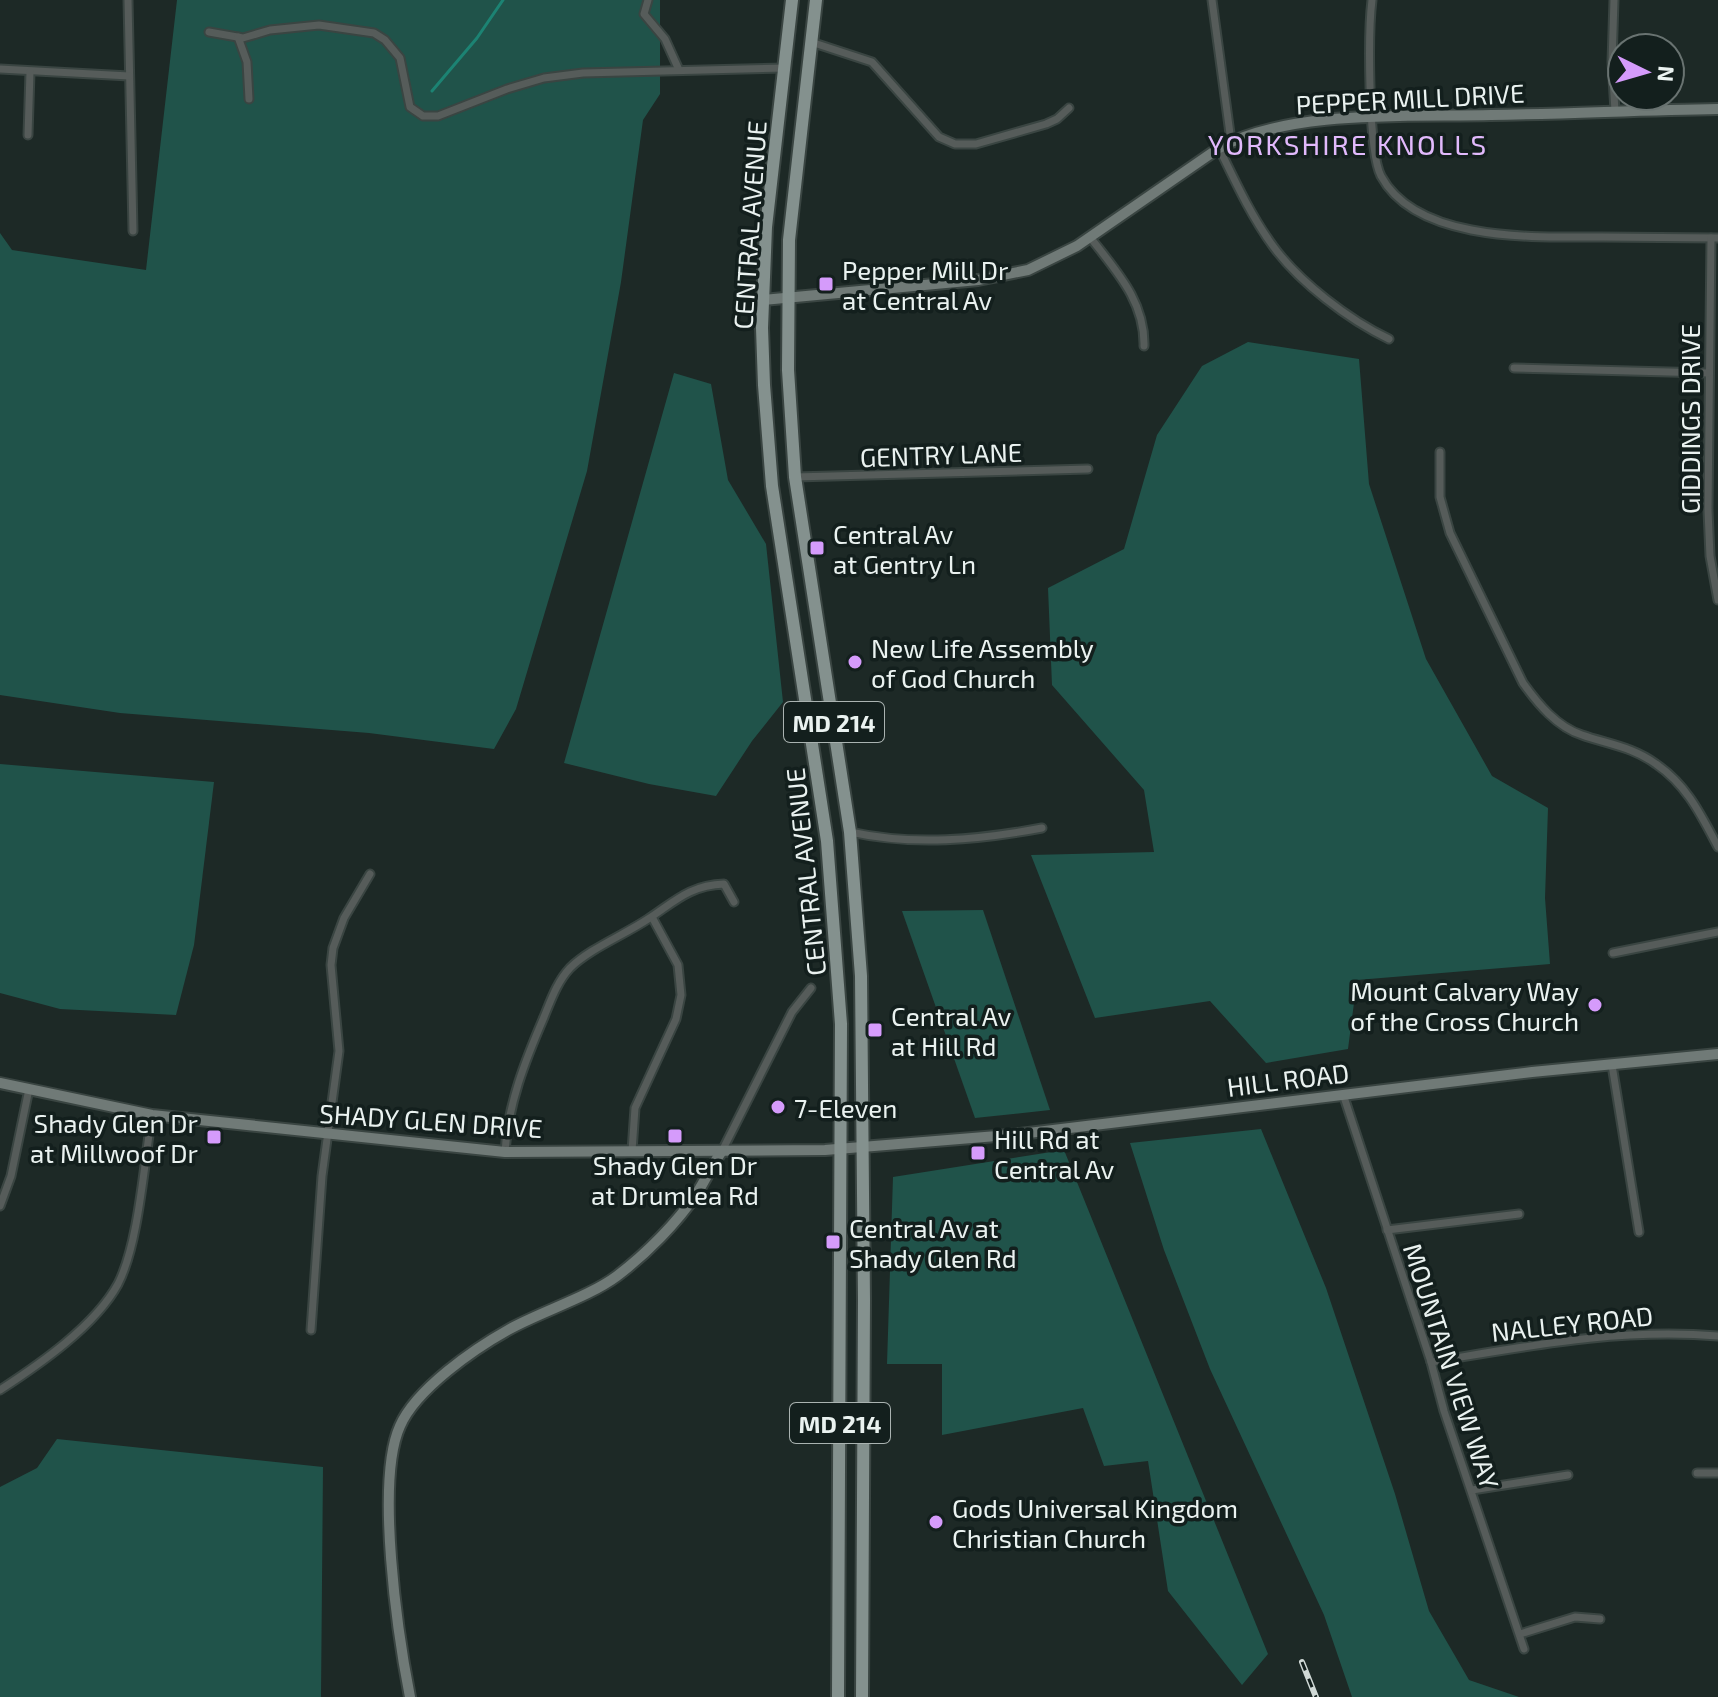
<svg xmlns="http://www.w3.org/2000/svg" width="1718" height="1697" viewBox="0 0 1718 1697" font-family="'Exo 2',sans-serif">
  <style>
    .green { fill: #20534a }
    .lines { fill: none; stroke-linecap: round; stroke-linejoin: round }
    .stream { stroke: #1c8373; stroke-width: 3 }
    .street-casing { stroke: #3a4542; stroke-width: 11 }
    .secondary-casing { stroke: #3a4542; stroke-width: 14 }
    .primary-casing { stroke: #3a4542; stroke-width: 16 }
    .street { stroke: #565c5a; stroke-width: 7 }
    .secondary { stroke: #707a77; stroke-width: 10 }
    .primary { stroke: #84918e; stroke-width: 12 }
    .rail-casing { stroke: #d0d9d6; stroke-width: 6 }
    .rail { stroke: #131f1d; stroke-width: 3; stroke-dasharray: 9; stroke-linecap: butt }
    .poi-dot { fill: #d59bfb; stroke: #131f1d; stroke-width: 3 }
    .labels { text-anchor: middle; dominant-baseline: central; stroke-width: 7; stroke-linejoin: round; paint-order: stroke }
    .shield { fill: #131f1d; stroke: #aab3b1; stroke-width: 2 }
    .shield-label { font-size: 24px; font-weight: bold; fill: #eaf2f0 }
    .street-label { font-size: 26px; fill: #eaf2f0; stroke: #131f1d }
    .poi-label { font-size: 26px; fill: #eaf2f0; stroke: #131f1d; text-anchor: start }
    .neighbourhood-label { font-size: 28px; letter-spacing: 2px; fill: #e1b9fc; stroke: #131f1d }
  </style>
  <rect width="100%" height="100%" fill="#1d2926"/>
  <!-- green -->
  <g class="green">
    <polygon points="177,0 660,0 660,94 643,120 621,282 587,471 516,709 494,749 369,733 120,713 0,695 0,233 12,250 146,270"/>
    <polygon points="1248,342 1359,359 1369,484 1426,659 1492,776 1548,808 1545,898 1550,964 1357,980 1348,1049 1266,1063 1210,1001 1095,1018 1031,855 1154,852 1144,790 1052,685 1048,588 1124,549 1157,435 1202,366"/>
    <polygon points="674,373 711,384 728,480 766,544 783,702 752,741 716,796 649,784 564,763"/>
    <polygon points="0,764 214,782 194,945 176,1015 60,1009 0,993"/>
    <polygon points="983,910 1050,1110 975,1118 902,911"/>
    <polygon points="1261,1129 1326,1288 1395,1494 1429,1611 1469,1680 1519,1697 1352,1697 1324,1615 1210,1369 1164,1250 1130,1143"/>
    <polygon points="1064,1150 1268,1654 1242,1685 1168,1591 1148,1461 1104,1466 1083,1408 942,1435 942,1364 887,1364 893,1177"/>
    <polygon points="57,1439 323,1467 321,1697 0,1697 0,1487 37,1468"/>
  </g>
  <g class="lines">
    <!-- stream -->
    <polyline class="stream" points="432,91 477,38 503,0"/>
    <defs>
      <g id="street">
        <polyline points="128,0 133,231"/>
        <polyline points="648,0 644,14 665,39 679,70"/>
        <polyline points="1212,0 1231,141"/>
        <path d="M1372 0C1368 32 1368 151 1381 176 1417 243 1537 237 1602 237 1640 237 1679 238 1718 238"/>
        <polyline points="1614,0 1612,62 1615,111"/>
        <polyline points="209,32 243,38 270,30 319,25 374,33 385,40 400,58 410,107 423,116 438,116 507,89 544,78 583,73 785,68"/>
        <polyline points="238,37 247,62 249,99"/>
        <polyline points="811,42 872,62 939,137 955,144 976,144 1046,124 1057,119 1069,108"/>
        <polyline points="0,69 129,76"/>
        <polyline points="28,135 30,72"/>
        <path d="M1219 148C1235 181 1251 216 1273 246 1299 282 1349 320 1389 339"/>
        <path d="M1090 237C1116 271 1145 301 1144 346"/>
        <polyline points="1711,238 1708,510 1710,556 1718,600"/>
        <polyline points="1514,368 1708,373"/>
        <path d="M1440 452V497L1450 533 1523 683C1538 704 1557 727 1582 735 1608 744 1633 747 1656 764 1687 785 1701 815 1718 847"/>
        <polyline points="795,477 1088,469"/>
        <path d="M850 832C914 846 978 840 1042 828"/>
        <polyline points="1613,953 1718,932"/>
        <polyline points="1612,1065 1639,1232"/>
        <polyline points="1343,1094 1431,1362 1444,1411 1524,1649"/>
        <polyline points="632,1151 635,1108 676,1019 681,995 678,965 652,917"/>
        <polyline points="722,1151 792,1012 811,988"/>
        <path d="M505 1152C508 1104 525 1061 544 1017 551 1000 557 982 570 968 589 949 624 935 648 919 674 902 690 885 724 884L734 902"/>
        <polyline points="0,1206 11,1176 29,1089"/>
        <polyline points="1387,1230 1519,1214"/>
        <polyline points="311,1330 322,1176 339,1051 331,965 333,948 344,918 370,874"/>
        <path d="M1431 1362C1529 1346 1618 1328 1718 1336"/>
        <path d="M0 1390C40 1364 95 1326 118 1284 139 1243 144 1162 152 1115"/>
        <polyline points="1697,1473 1718,1473"/>
        <polyline points="1472,1490 1568,1475"/>
        <polyline points="1520,1634 1575,1617 1600,1619"/>
      </g>
      <g id="secondary">
        <path d="M763 300 978 280 1028 270 1077 246 1219 148C1291 109 1410 117 1491 115 1567 114 1642 110 1718 109"/>
        <polyline points="0,1083 152,1115 505,1152 825,1150 1020,1134 1532,1072 1718,1054"/>
        <path d="M410 1697C398 1636 375 1481 400 1426 416 1389 474 1349 508 1330 540 1312 589 1297 617 1276 646 1254 677 1223 697 1193 706 1179 712 1165 722 1151"/>
      </g>
      <g id="primary">
        <polyline points="792,0 766,227 762,328 764,385 772,486 827,841 841,1024 838,1697"/>
        <polyline points="816,0 789,240 788,370 795,477 850,832 861,976 864,1300 862,1697"/>
      </g>
    </defs>
    <!-- street casing -->
    <use href="#street" class="street-casing"/>
    <!-- secondary casing -->
    <use href="#secondary" class="secondary-casing"/>
    <!-- primary casing -->
    <use href="#primary" class="primary-casing"/>
    <!-- street -->
    <use href="#street" class="street"/>
    <!-- secondary -->
    <use href="#secondary" class="secondary"/>
    <!-- primary -->
    <use href="#primary" class="primary"/>
    <defs>
      <polyline id="rail" points="1302,1662 1316,1697"/>
    </defs>
    <!-- rail casing -->
    <use href="#rail" class="rail-casing"/>
    <!-- rail -->
    <use href="#rail" class="rail"/>
  </g>
  <!-- markers -->
  <g class="poi-dot">
    <rect x="818" y="276" width="16" height="16" rx="4"/>
    <rect x="809" y="540" width="16" height="16" rx="4"/>
    <circle cx="855" cy="662" r="8"/>
    <circle cx="1595" cy="1005" r="8"/>
    <rect x="867" y="1022" width="16" height="16" rx="4"/>
    <circle cx="778" cy="1107" r="8"/>
    <rect x="667" y="1128" width="16" height="16" rx="4"/>
    <rect x="206" y="1129" width="16" height="16" rx="4"/>
    <rect x="970" y="1145" width="16" height="16" rx="4"/>
    <rect x="825" y="1234" width="16" height="16" rx="4"/>
    <circle cx="936" cy="1522" r="8"/>
  </g>
  <g class="labels">
    <!-- shield labels -->
    <g class="shield">
      <rect x="784" y="702" width="100" height="40" rx="6"/>
      <rect x="790" y="1403" width="100" height="40" rx="6"/>
    </g>
    <g class="shield-label">
      <text x="834" y="722">MD 214</text>
      <text x="840" y="1423">MD 214</text>
    </g>
    <!-- street labels -->
    <g class="street-label">
      <text transform="translate(1410 98) rotate(-3)">PEPPER MILL DRIVE</text>
      <text transform="translate(749 225) rotate(-86)">CENTRAL AVENUE</text>
      <text transform="translate(1689 419) rotate(-90)">GIDDINGS DRIVE</text>
      <text transform="translate(941 454) rotate(-2)">GENTRY LANE</text>
      <text transform="translate(805 872) rotate(-96)">CENTRAL AVENUE</text>
      <text transform="translate(1288 1079) rotate(-7)">HILL ROAD</text>
      <text transform="translate(431 1120) rotate(4)">SHADY GLEN DRIVE</text>
      <text transform="translate(1572 1323) rotate(-6)">NALLEY ROAD</text>
      <text transform="translate(1452 1366) rotate(72)">MOUNTAIN VIEW WAY</text>
    </g>
    <!-- poi labels -->
    <g class="poi-label">
      <text x="842" y="269">Pepper Mill Dr<tspan x="842" dy="30">at Central Av</tspan></text>
      <text x="833" y="533">Central Av<tspan x="833" dy="30">at Gentry Ln</tspan></text>
      <text x="871" y="647">New Life Assembly<tspan x="871" dy="30">of God Church</tspan></text>
      <text x="1579" y="990" text-anchor="end">Mount Calvary Way<tspan x="1579" dy="30">of the Cross Church</tspan></text>
      <text x="891" y="1015">Central Av<tspan x="891" dy="30">at Hill Rd</tspan></text>
      <text x="794" y="1107">7-Eleven</text>
      <text x="198" y="1122" text-anchor="end">Shady Glen Dr<tspan x="198" dy="30">at Millwoof Dr</tspan></text>
      <text x="994" y="1138">Hill Rd at<tspan x="994" dy="30">Central Av</tspan></text>
      <text x="675" y="1164" text-anchor="middle">Shady Glen Dr<tspan x="675" dy="30">at Drumlea Rd</tspan></text>
      <text x="849" y="1227">Central Av at<tspan x="849" dy="30">Shady Glen Rd</tspan></text>
      <text x="952" y="1507">Gods Universal Kingdom<tspan x="952" dy="30">Christian Church</tspan></text>
    </g>
    <!-- neighbourhood labels -->
    <g class="neighbourhood-label">
      <text x="1348" y="144">YORKSHIRE KNOLLS</text>
    </g>
  </g>
  <!-- north arrow -->
  <g transform="translate(1646 72) rotate(95)"><circle r="38" fill="#131f1d" stroke="#697371" stroke-width="2"/>
  <path d="M0-6L14 30L0 20L-14 30Z" fill="#d59bfb"/>
  <text y="-12" font-size="22" font-weight="bold" text-anchor="middle" fill="#eaf2f0">N</text>
  </g>
</svg>
